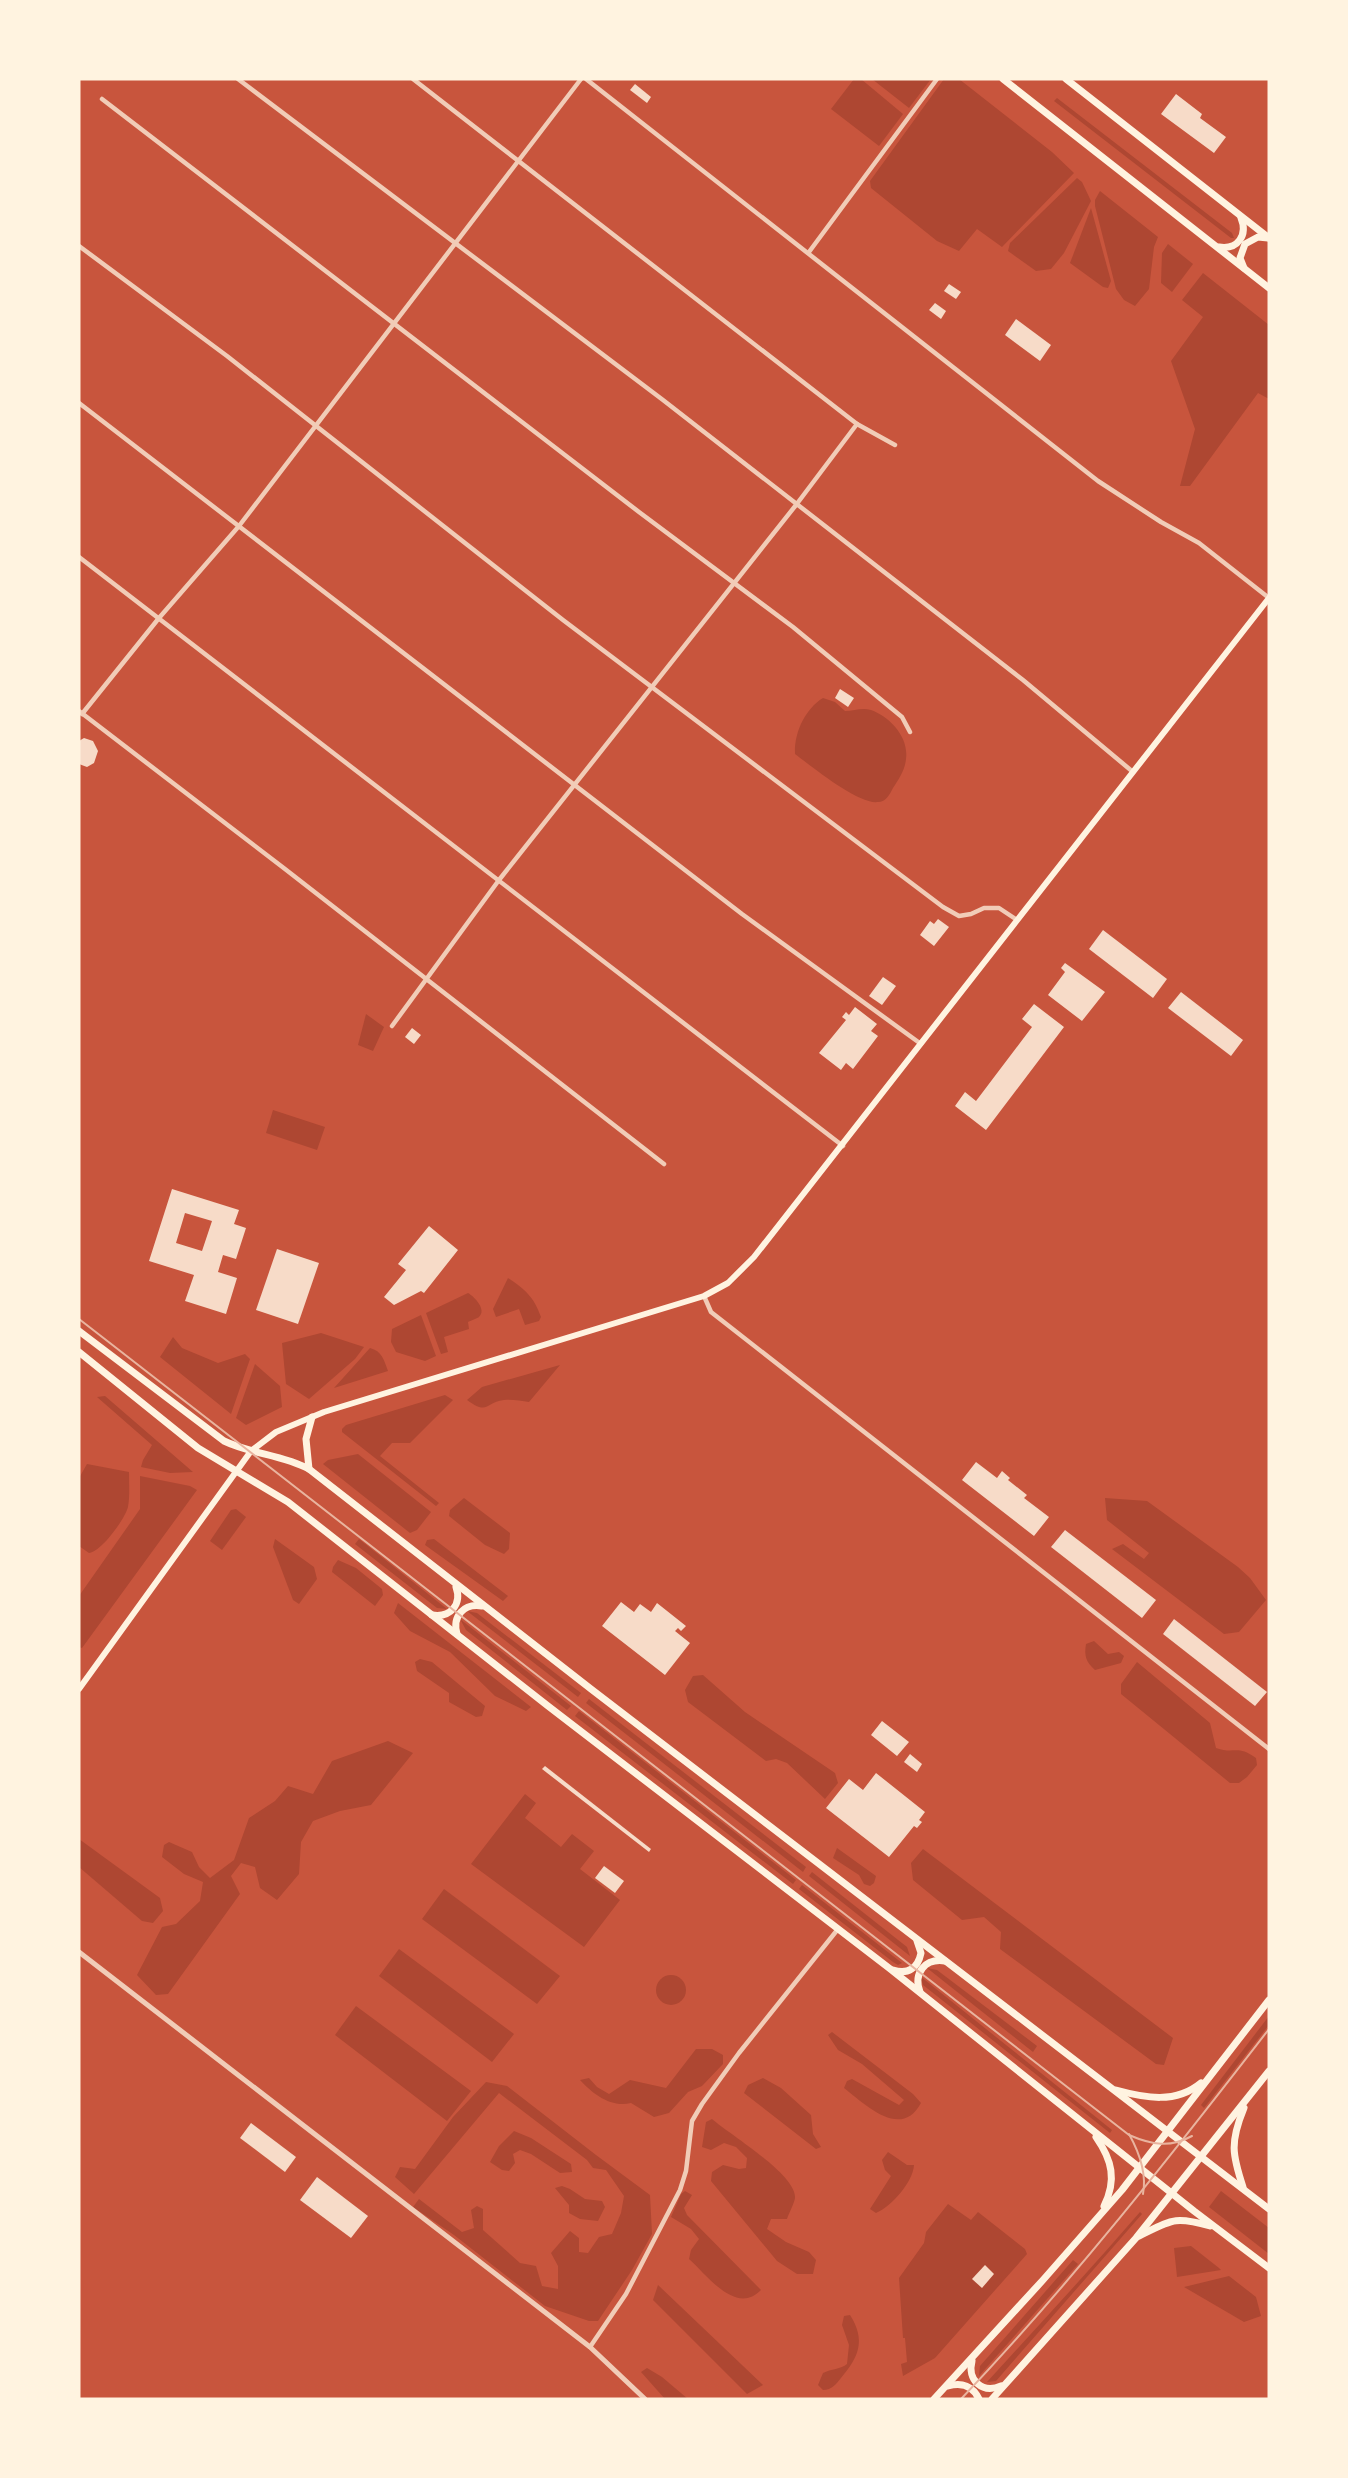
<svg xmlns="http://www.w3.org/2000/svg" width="1348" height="2478" viewBox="0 0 1348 2478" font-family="'PT Sans',sans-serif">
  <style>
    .green { fill: #ae4732 }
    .building { fill: #f7dbc8; fill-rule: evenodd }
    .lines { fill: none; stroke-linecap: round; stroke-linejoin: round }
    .minor { stroke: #f1ccb7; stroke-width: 4.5 }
    .tertiary { stroke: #f1ccb7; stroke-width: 5 }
    .secondary { stroke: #fff3e0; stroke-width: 6 }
    .primary { stroke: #fff3e0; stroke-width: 7 }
    .tram { stroke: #e9b49f; stroke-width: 2 }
  </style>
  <rect width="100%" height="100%" fill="#c8553d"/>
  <!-- green -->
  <g class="green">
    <polygon points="854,79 861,79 903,114 879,146 831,109"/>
    <polygon points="872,79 931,79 909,108"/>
    <polygon points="944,79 959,79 1052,152 1074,173 1002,247 977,229 959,251 937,241 871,188 870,181"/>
    <polygon points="1057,98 1232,233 1234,238 1231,238 1054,101"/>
    <polygon points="1077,178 1082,182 1091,201 1064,253 1051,269 1036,271 1008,251 1010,243"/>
    <polygon points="1100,191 1158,237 1154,247 1149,289 1135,306 1124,300 1116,289 1095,206 1095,200"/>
    <polygon points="1091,208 1111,281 1108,288 1103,287 1070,263"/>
    <polygon points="1168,244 1193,264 1172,292 1161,283 1162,253"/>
    <polygon points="1203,273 1269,325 1269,399 1258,393 1190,486 1180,486 1195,429 1171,361 1203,317 1182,300"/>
    <path d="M823 698 835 702 845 711C854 711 862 707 871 710 890 717 909 737 906 759 905 770 899 779 893 788 890 794 886 802 878 802 859 805 811 766 795 754 794 733 805 709 823 698Z"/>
    <polygon points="366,1014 384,1027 373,1051 358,1045"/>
    <polygon points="273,1110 325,1127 317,1150 266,1133"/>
    <path d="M508 1278C525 1289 534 1297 541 1317L539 1321 525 1325 519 1309 496 1317 493 1309Z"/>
    <path d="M468 1293C475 1297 487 1310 479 1317 478 1318 470 1321 468 1322L469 1329 444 1337 448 1352 441 1354 426 1313Z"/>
    <polygon points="421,1315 436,1356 425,1361 396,1352 391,1342 392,1329"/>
    <polygon points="321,1333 364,1347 355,1359 309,1399 286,1384 282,1343"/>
    <polygon points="173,1337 182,1348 218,1363 245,1354 250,1359 231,1414 160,1357"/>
    <path d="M370 1348C382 1351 384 1360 388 1371L334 1388Z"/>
    <polygon points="255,1364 280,1386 282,1407 246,1425 236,1418"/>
    <path d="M560 1365 529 1402C521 1401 512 1399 504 1400 485 1402 489 1416 467 1400L482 1387Z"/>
    <polygon points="445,1395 453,1400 410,1443 392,1443 380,1456 439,1503 436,1506 342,1432 342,1429 346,1425"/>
    <polygon points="105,1396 193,1472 170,1473 141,1467 143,1460 152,1445 97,1397"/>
    <polygon points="358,1454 431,1512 417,1530 410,1533 323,1464 328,1460"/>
    <path d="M87 1464 129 1472C129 1483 130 1496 128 1507 125 1519 101 1552 89 1553L79 1546V1478Z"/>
    <polygon points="140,1476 190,1486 197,1490 82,1648 79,1647 79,1596 140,1509"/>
    <polygon points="464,1498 510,1533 509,1549 504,1554 485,1545 449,1516 450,1510"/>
    <polygon points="1105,1498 1147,1501 1238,1567 1250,1578 1266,1600 1239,1632 1224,1634 1112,1549 1123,1544 1144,1559 1149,1553 1107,1520"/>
    <polygon points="236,1509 246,1517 222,1550 210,1541 231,1510"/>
    <polygon points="275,1539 314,1567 317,1579 299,1604 293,1600 273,1547"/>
    <polygon points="359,1539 447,1609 437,1608 355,1544"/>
    <polygon points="434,1539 508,1596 503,1601 425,1545 427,1540"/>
    <polygon points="338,1560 356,1568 382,1589 383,1595 375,1606 332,1572 333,1567"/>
    <polygon points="398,1603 531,1707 526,1711 495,1696 450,1652 410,1631 394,1613"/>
    <polygon points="467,1611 477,1613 581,1693 578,1697"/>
    <polygon points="460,1619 571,1706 567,1710 466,1630"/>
    <path d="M1094 1641 1108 1654 1119 1652 1124 1656 1121 1663 1095 1670C1086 1662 1084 1656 1086 1644Z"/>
    <polygon points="420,1659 432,1662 485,1706 482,1716 476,1717 449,1702 449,1693 417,1671 415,1662"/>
    <path d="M1137 1662 1210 1723 1216 1748C1235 1755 1236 1744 1256 1758L1257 1765 1247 1777 1239 1783H1230L1121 1694V1684Z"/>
    <polygon points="703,1675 745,1712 835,1773 838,1783 825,1799 787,1763 776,1759 766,1761 688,1702 685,1690 693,1676"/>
    <polygon points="589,1699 806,1867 803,1872 586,1703"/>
    <polygon points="579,1711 796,1880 793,1884 575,1716"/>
    <polygon points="388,1741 413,1753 371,1805 340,1811 313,1821 301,1842 299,1874 277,1900 260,1888 255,1867 241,1863 231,1876 240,1894 168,1994 156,1995 137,1975 162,1927 176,1924 200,1901 203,1882 184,1874 162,1857 164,1845 169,1842 192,1852 199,1867 210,1878 234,1860 249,1818 275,1801 288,1786 313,1794 332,1761"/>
    <polygon points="525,1794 536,1803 525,1818 561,1847 572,1834 594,1851 580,1869 620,1900 584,1947 471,1864"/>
    <polygon points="79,1839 160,1898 163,1911 153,1923 142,1921 79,1867"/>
    <polygon points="837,1848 876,1876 874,1883 870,1886 864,1884 859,1875 833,1858"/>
    <polygon points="923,1849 1173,2038 1164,2065 1156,2064 1000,1949 1001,1932 984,1917 962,1920 913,1880 911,1863"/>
    <polygon points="812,1872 907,1947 910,1956 809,1876"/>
    <polygon points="802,1885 902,1963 898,1965 893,1962 799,1889"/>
    <polygon points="444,1889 560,1976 537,2004 422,1919"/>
    <polygon points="399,1949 514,2034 492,2062 379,1976"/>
    <polygon points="927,1968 937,1970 1037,2046 1033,2052"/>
    <circle cx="671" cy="1990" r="15"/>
    <polygon points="920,1976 1112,2130 1110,2133 923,1985"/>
    <polygon points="356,2006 471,2091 447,2121 335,2035"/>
    <polygon points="1269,2016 1269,2025 1204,2108 1201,2105"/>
    <path d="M832 2032 913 2094 921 2103C901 2140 866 2105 844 2088L847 2081 852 2079 899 2105 904 2100 862 2064 838 2050 828 2035Z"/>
    <path d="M696 2049H712L723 2055V2064L702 2086 688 2092 669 2113 654 2117 631 2103C611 2108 593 2094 580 2080L589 2078 597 2087 609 2094 630 2080 666 2088Z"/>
    <polygon points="763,2078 781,2088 811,2115 813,2134 821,2147 816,2149 744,2093 748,2085"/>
    <polygon points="486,2082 507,2086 596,2155 650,2195 652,2234 632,2270 598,2321 589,2321 545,2306 454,2235 413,2207 419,2199 462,2232 474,2228 471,2210 477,2206 483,2209 483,2230 520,2263 536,2266 542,2286 558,2289 558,2266 551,2253 570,2231 579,2238 579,2252 588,2253 599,2237 612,2234 621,2213 624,2196 606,2170 593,2168 587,2160 499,2093 414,2194 395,2177 400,2167 415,2169 453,2117"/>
    <path d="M712 2119C729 2134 797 2175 795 2198 794 2204 789 2213 787 2219H771L767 2229 786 2242 809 2252 816 2260 813 2274H797L777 2261 711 2181 712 2172 723 2165 739 2169 746 2168 747 2158 736 2147 724 2143 711 2150 702 2147 706 2122Z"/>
    <polygon points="514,2131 531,2138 571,2164 572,2172 560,2173 531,2154 520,2150 513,2154 515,2163 509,2171 502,2170 490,2162 499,2146"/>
    <path d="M888 2152 907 2165H914C913 2182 892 2206 876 2213L870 2209 891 2176 885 2170 882 2160Z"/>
    <polygon points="562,2186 570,2189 585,2199 602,2201 605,2207 598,2221 580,2219 569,2213 569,2205 555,2188"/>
    <path d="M685 2191 692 2195 684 2208 687 2215 761 2290C736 2316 707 2275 689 2259L691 2250 699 2239 691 2229 671 2217 681 2194Z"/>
    <polygon points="1221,2191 1269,2228 1269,2254 1209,2207"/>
    <polygon points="948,2204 971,2220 978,2212 1025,2249 1027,2254 935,2358 903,2376 901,2364 907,2362 905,2338 903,2338 899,2278 924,2243 926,2232"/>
    <path d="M1140 2212 1142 2214 996 2381 987 2382C1038 2326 1090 2270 1140 2212Z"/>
    <polygon points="1191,2246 1219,2268 1221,2270 1177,2277 1174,2248"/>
    <polygon points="1073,2260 1078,2264 979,2376 980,2366"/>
    <polygon points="1229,2276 1256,2297 1261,2316 1244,2322 1184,2287"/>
    <polygon points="658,2285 763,2385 747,2394 653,2300"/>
    <path d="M850 2315C866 2340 859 2357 841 2378 836 2384 832 2390 823 2390L818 2385 823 2373C831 2369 841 2369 847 2364L849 2345 842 2325 844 2316Z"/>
    <polygon points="647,2368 662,2377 688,2399 665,2399 641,2372"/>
  </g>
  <!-- building -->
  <g class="building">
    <polygon points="635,84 651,97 647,103 630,90"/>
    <polygon points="1176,94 1202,114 1200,118 1226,137 1214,153 1161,114"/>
    <polygon points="949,284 961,292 956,299 944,291"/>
    <polygon points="935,303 946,311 941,319 929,310"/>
    <polygon points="1016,319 1051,345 1040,361 1005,335"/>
    <polygon points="840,689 854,698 848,707 835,698"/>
    <polygon points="84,738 93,741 98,751 94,763 87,767 79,764 79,741"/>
    <polygon points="938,919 949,927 934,946 920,935 930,921 934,924"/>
    <polygon points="1103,930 1167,979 1153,998 1089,949"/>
    <polygon points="1065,963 1105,992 1082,1021 1048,995 1065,972 1061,968"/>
    <polygon points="883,977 896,986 882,1005 869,996"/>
    <polygon points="1181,992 1243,1040 1231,1056 1168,1008"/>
    <polygon points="1034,1004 1064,1027 986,1130 955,1106 965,1092 976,1101 1032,1027 1022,1019"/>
    <polygon points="855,1007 877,1024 871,1031 878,1036 853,1069 846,1063 841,1070 819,1053 846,1020 842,1017 846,1012 849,1015"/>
    <polygon points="412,1028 421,1035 414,1044 405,1037"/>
    <path d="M172 1189 239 1210 234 1224 246 1228 236 1259 223 1255 218 1272 237 1278 226 1314 185 1301 194 1275 149 1261ZM185 1213 212 1221 202 1251 176 1243Z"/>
    <polygon points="429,1226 458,1250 424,1293 421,1291 394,1305 384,1297 406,1270 398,1264"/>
    <polygon points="277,1249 319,1263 298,1324 256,1310"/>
    <polygon points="976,1462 997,1478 1002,1471 1010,1478 1008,1480 1027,1495 1024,1498 1049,1517 1034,1536 962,1480"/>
    <polygon points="1065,1530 1156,1600 1142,1618 1051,1547"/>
    <polygon points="621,1602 634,1612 640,1604 651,1612 657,1603 686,1626 681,1631 678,1628 675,1631 690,1643 665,1675 602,1626"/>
    <polygon points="1174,1619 1267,1692 1255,1706 1163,1634"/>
    <polygon points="882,1721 909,1742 897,1756 871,1735"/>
    <polygon points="910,1754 922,1764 917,1772 904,1762"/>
    <polygon points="545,1766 651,1849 649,1852 542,1769"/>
    <polygon points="876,1773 925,1812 919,1820 922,1822 917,1828 914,1826 889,1857 826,1808 849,1779 863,1790"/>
    <polygon points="604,1866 624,1881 615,1893 595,1878"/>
    <polygon points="251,2123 296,2157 285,2172 240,2138"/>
    <polygon points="317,2177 368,2216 351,2238 300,2200"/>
    <polygon points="985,2265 994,2274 982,2288 972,2279"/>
  </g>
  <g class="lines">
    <!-- minor -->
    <g class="minor">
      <polyline points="238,79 663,400 1023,680 1133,772"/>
      <polyline points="413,79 857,424 895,445"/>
      <polyline points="586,79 1098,481 1161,522 1199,543 1269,598"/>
      <polyline points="102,99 639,512 793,627 902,717 910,732"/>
      <polyline points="79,246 227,356 563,620 943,907 959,916 971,914 984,908 999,908 1017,920"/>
      <polyline points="809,252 937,79"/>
      <polyline points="79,403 742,914 921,1044"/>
      <polyline points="79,557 843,1146"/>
      <polyline points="79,711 285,869 664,1164"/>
      <polyline points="82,714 159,618 239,526 581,79"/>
      <polyline points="392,1026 499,880 796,505 857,424"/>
      <polyline points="704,1296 711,1312 1269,1749"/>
      <polyline points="590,2347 626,2294 680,2190 686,2171 692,2121 702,2104 739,2053 838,1929"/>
    </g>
    <!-- tertiary -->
    <polyline class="tertiary" points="79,1952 590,2347 645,2399"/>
    <!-- secondary -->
    <polyline class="secondary" points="79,1689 251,1451 276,1432 324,1412 704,1296 728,1283 754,1257 1269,598"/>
    <!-- primary -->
    <g class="primary">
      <polyline points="1003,79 1269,288"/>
      <polyline points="1066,79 1269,238"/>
      <path d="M1219 247C1238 250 1248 235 1241 218"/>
      <polyline points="1244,268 1240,258 1245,244 1258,237 1268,238"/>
      <path d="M79 1331 224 1441C251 1454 283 1455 309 1469L591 1689 1269 2209"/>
      <polyline points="79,1352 198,1448 288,1502 548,1706 889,1968 1194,2211 1269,2268"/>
      <polyline points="309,1469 306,1439 312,1417"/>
      <path d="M432 1615C451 1618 462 1604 456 1587"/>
      <path d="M457 1634C452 1616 464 1603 482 1606"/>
      <path d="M893 1970C908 1975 918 1968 921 1953L917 1941"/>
      <path d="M920 1992C913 1973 925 1958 945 1961"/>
      <path d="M1116 2090C1145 2098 1176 2104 1201 2083"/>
      <path d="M1096 2137C1112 2160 1117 2180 1104 2206"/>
      <path d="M1243 2187C1232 2154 1230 2142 1244 2108"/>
      <path d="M1139 2236C1172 2220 1174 2216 1210 2226"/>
      <path d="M972 2361C967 2380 982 2394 1001 2386"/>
      <path d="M948 2386C962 2382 973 2386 979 2399"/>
      <polyline points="934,2399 1043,2280 1122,2190 1269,2000"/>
      <polyline points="992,2399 1136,2238 1269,2071"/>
    </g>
    <!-- tram -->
    <g class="tram">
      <path d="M79 1319 1129 2135C1152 2145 1170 2148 1192 2136"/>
      <path d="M1129 2134C1139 2152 1147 2173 1143 2194"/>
      <path d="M961 2399C1072 2282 1170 2157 1269 2029"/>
    </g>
  </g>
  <!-- border -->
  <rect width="1348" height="2478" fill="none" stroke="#fff3e0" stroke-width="161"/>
</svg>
